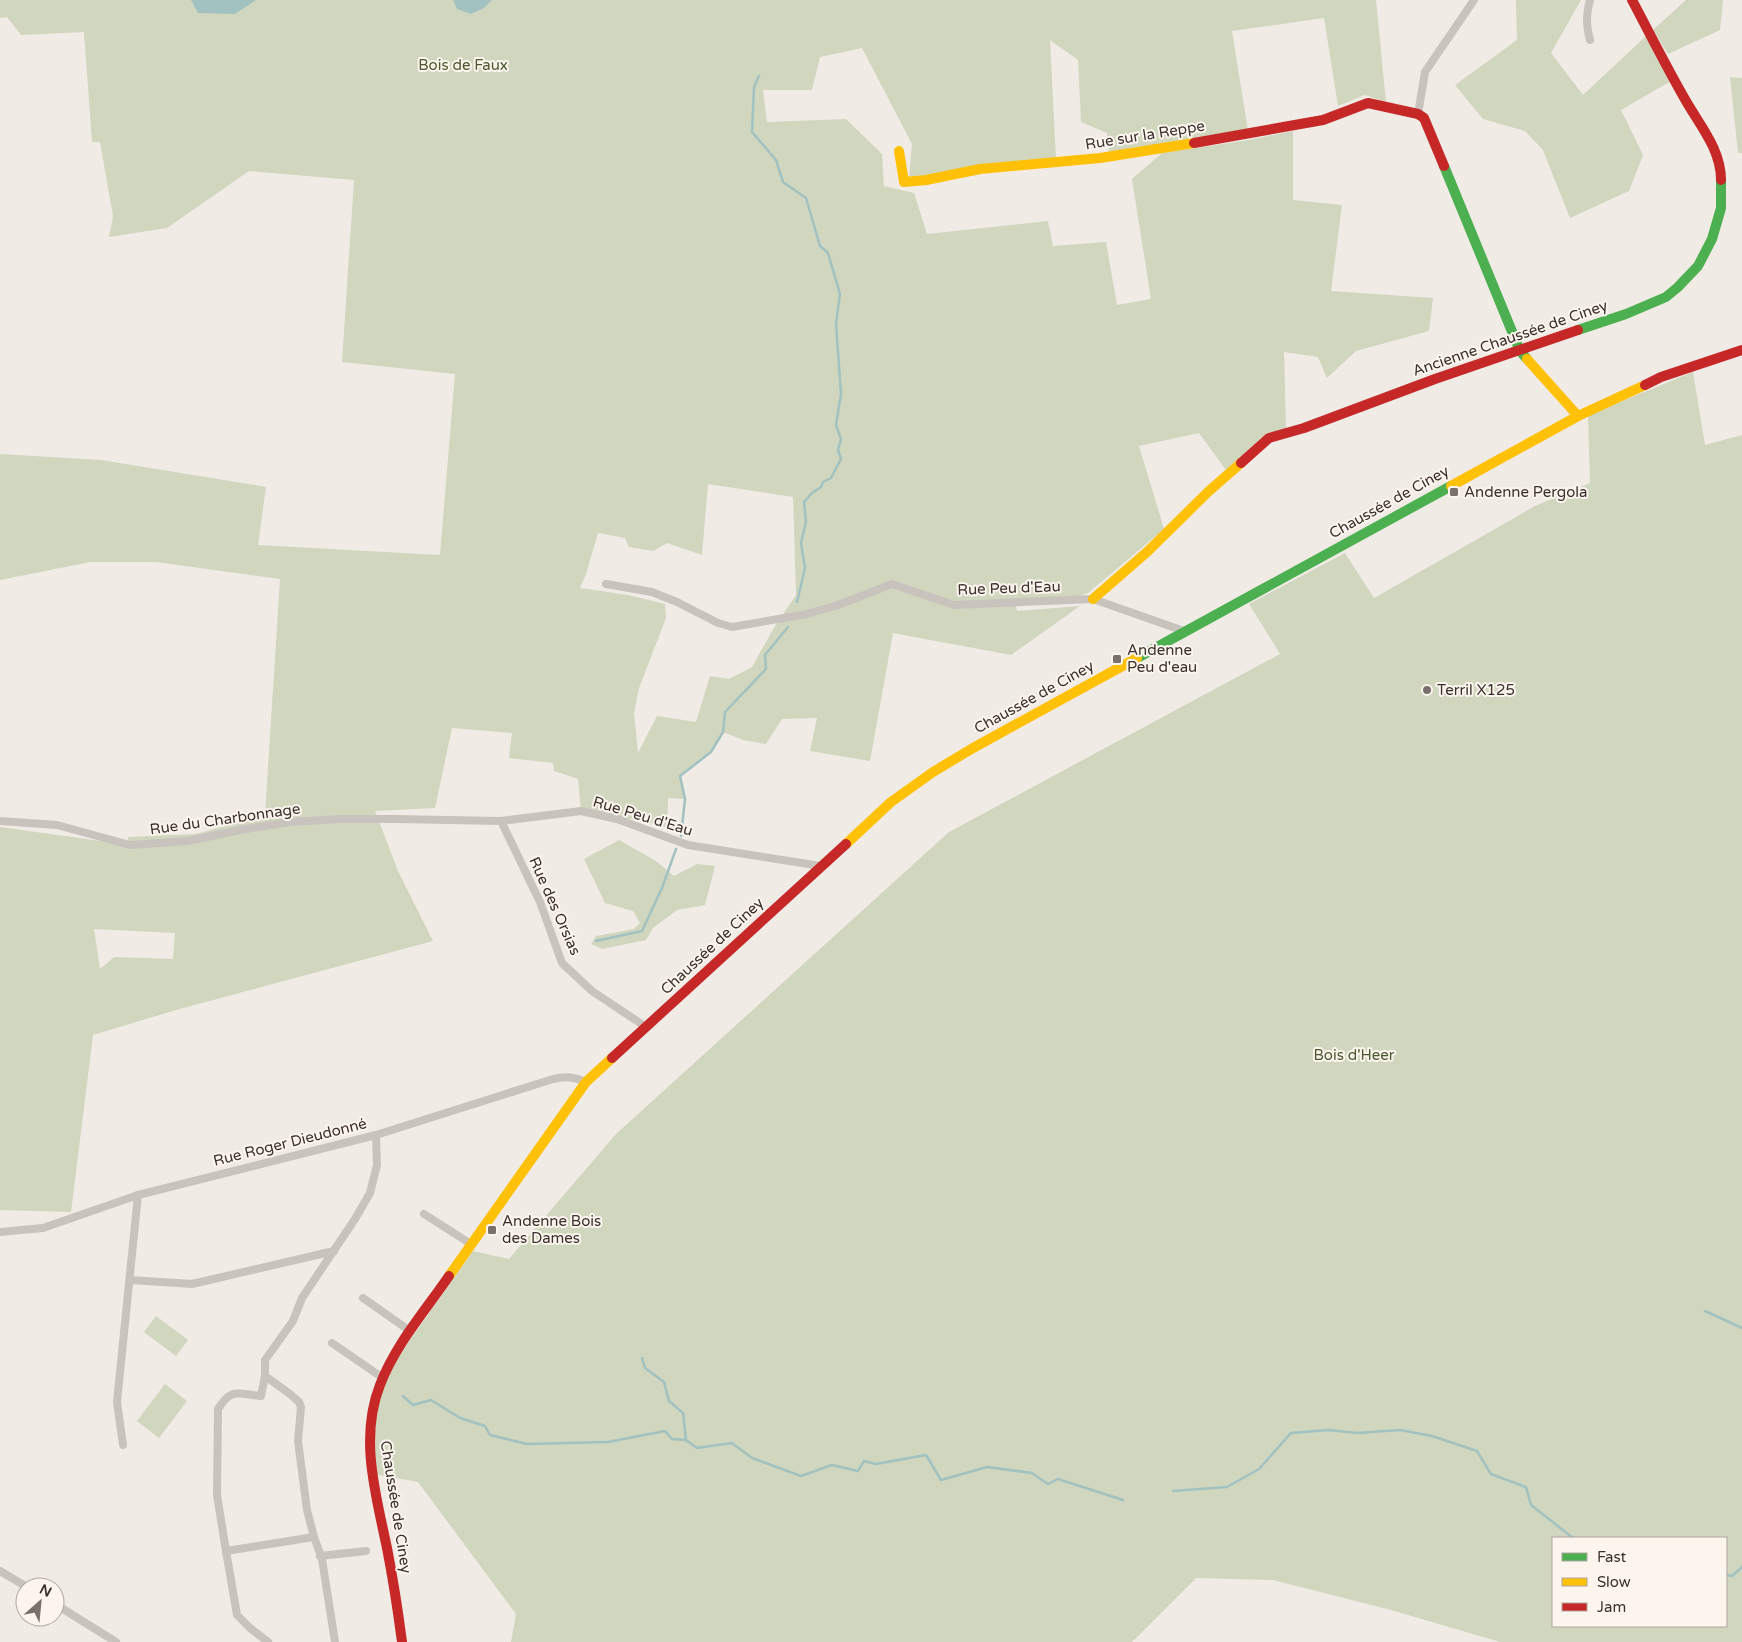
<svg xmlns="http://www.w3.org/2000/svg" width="1742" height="1642" viewBox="0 0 1742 1642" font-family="'Varela Round',sans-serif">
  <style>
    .green { fill: #d1d6bf; fill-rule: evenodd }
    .water { fill: #a1c2c1 }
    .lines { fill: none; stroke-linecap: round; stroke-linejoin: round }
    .stream { stroke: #a1c2c1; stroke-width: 2.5 }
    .street { stroke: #c9c3be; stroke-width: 8 }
    .fast { stroke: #4caf50; stroke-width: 10 }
    .slow { stroke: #ffc107; stroke-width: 10 }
    .jam { stroke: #c62828; stroke-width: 10 }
    .poi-dot { fill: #7a716c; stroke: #fbf5ee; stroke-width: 2 }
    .labels { text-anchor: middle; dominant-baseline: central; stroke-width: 4; stroke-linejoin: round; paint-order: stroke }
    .park-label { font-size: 15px; fill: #4a5a2e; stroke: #fbf5ee }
    .street-label { font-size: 15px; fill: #3b302b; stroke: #fbf5ee }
    .poi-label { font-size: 15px; fill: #3b302b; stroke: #fbf5ee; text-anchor: start }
  </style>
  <rect width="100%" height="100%" fill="#f0ebe5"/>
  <!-- green -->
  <g class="green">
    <path d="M0 0H1376L1386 102 1365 95 1338 106 1324 18 1232 31 1248 131 1109 152 1107 133 1081 122 1078 60 1050 40 1056 159 909 179 912 144 862 48 820 57 812 90H763L767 122 846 119 882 154 884 186 914 193 927 234 1048 221 1053 246 1106 242 1117 305 1151 299 1132 179 1162 153 1249 140 1293 131V200L1342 205 1331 291 1433 298 1429 331 1356 351 1327 378 1318 357 1284 352 1286 429 1262 437 1226 470 1199 433 1139 446 1164 529 1088 593 1076 597 1014 599 1017 611 1080 606 1011 655 893 633 870 761 810 751 817 718 782 719 766 744 743 740 723 732 711 752 680 776 685 799 668 798 667 828 647 822 581 811 578 779 554 771 553 763 509 758 512 733 452 728 435 808 375 811 398 871 433 941 176 1010 93 1035 71 1212 0 1210V827L129 845 128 837 196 834 265 815 280 579 156 562H90L0 580V454L101 460 266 487 258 545 440 555 455 374 342 362 354 180 249 171 167 228 109 237 113 216 100 142H92L84 32 21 35 7 17 0 18ZM708 484 793 497 796 595 775 626 752 667 729 679 710 676 696 722 657 716 638 753 634 713 639 688 666 618 665 604 628 595 580 588 586 574 598 533 625 538 629 547 653 551 667 543 702 555ZM94 929 175 933 173 959 114 957 100 969Z"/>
    <polygon points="1516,0 1581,0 1551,53 1583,95 1646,36 1671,81 1621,110 1643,155 1629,191 1570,218 1543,150 1525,131 1483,119 1455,85 1517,40"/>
    <polygon points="1686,0 1723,0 1720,30 1668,54 1653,30"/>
    <polygon points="1730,77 1742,78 1742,153 1738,153"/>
    <path d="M1693 372 1705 445 1742 435V1642H1500L1391 1610 1273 1580 1196 1578 1132 1642H511L516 1614 418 1482 374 1474 370 1440 383 1378 473 1251 509 1259 616 1134 949 832 1280 654 1249 604 1345 553 1374 598 1535 506 1590 483 1588 415ZM1553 1538H1726V1626H1553Z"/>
    <polygon points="619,840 656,861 674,876 697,864 715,866 705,905 677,910 653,928 646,940 602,949 591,944 596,936 634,929 640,923 633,911 605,903 584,859"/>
    <polygon points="156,1316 188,1340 176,1356 144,1332"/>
    <polygon points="165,1384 187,1401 159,1438 137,1421"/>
  </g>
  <!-- water -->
  <g class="water">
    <polygon points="191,0 256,0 235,14 198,13"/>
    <polygon points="453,0 492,0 484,8 471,14 457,9"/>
  </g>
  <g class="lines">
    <!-- stream -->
    <g class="stream">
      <polyline points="759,76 754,87 752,132 776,160 783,182 806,198 820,246 828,253 840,294 836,324 841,394 836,425 841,439 838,450 841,459 831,478 823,482 821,487 812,493 804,502 806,522 801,543 805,568 797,602"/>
      <polyline points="681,836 685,799 680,776 711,752 723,732 725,712 766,669 765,655 788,627"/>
      <polyline points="596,941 642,931 662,888 676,849"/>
      <polyline points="1705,1311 1742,1328"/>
      <polyline points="642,1358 645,1368 664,1382 669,1401 683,1413 686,1440"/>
      <polyline points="403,1396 413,1405 431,1400 460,1418 485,1426 490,1435 527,1444 608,1442 665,1431 672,1439 686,1440 697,1448 732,1443 752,1458 801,1476 832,1465 858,1471 864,1461 876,1464 926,1455 941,1480 987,1467 1032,1473 1048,1484 1058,1479 1123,1500"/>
      <polyline points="1173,1491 1227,1487 1259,1469 1291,1433 1329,1430 1357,1433 1400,1430 1432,1436 1477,1451 1491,1474 1526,1487 1531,1505 1573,1538"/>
      <polyline points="1726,1575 1732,1576 1742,1567"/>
    </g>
    <!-- street -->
    <g class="street">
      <path d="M1590 40C1586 25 1586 15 1590 0"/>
      <polyline points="1418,114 1425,72 1474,0"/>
      <polyline points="606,584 652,592 677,602 718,623 732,627 807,614 838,605 892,584 954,605 1093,599 1184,631"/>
      <polyline points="0,821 57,825 130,845 188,841 240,830 290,822 339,819 396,819 501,821 581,811 617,819 688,845 821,866"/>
      <polyline points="501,821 540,902 562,963 592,991 646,1027"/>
      <polyline points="424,1214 471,1244"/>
      <path d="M0 1232 43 1228 138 1195 376 1135 553 1079C566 1076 574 1077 586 1082"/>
      <polyline points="130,1280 192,1284 334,1251"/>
      <polyline points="363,1298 410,1331"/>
      <polyline points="332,1343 383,1378"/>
      <polyline points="123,1445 117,1402 138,1195"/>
      <path d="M226 1551 217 1495 218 1409C232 1387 238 1394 261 1396L265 1376"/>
      <polyline points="320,1556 366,1551"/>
      <polyline points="0,1571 27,1587"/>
      <polyline points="55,1604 116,1642"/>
      <polyline points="268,1642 250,1628 237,1615 226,1551 314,1537"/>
      <polyline points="335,1642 322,1559 314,1537 307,1510 298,1441 301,1407 299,1402 290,1394 265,1376 265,1360 293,1321 302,1298 355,1219 370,1193 377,1165 376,1135"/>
    </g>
    <!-- fast -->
    <g class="fast">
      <polyline points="1444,166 1520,351 1527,359"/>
      <polyline points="1578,330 1626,314 1666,297 1678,287 1698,266 1712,239 1721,208 1721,180"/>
      <polyline points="1137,658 1451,486"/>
    </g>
    <!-- slow -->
    <g class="slow">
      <polyline points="899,151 904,182 926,180 980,169 1100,158 1194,143"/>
      <polyline points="1527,359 1578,416"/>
      <polyline points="1451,486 1578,416 1645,385"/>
      <polyline points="1093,599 1147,552 1209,491 1241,463"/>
      <polyline points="846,844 891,802 933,772 973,748 1137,658"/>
      <polyline points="449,1276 586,1082 612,1058"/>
    </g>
    <!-- jam -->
    <g class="jam">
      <path d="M1632 0C1650 34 1667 68 1686 101 1701 127 1721 150 1721 180"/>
      <polyline points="1194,143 1323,120 1368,103 1418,114 1424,118 1444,166"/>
      <polyline points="1645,385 1661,377 1742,350"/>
      <polyline points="1241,463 1269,438 1304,428 1435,379 1578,330"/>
      <polyline points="612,1058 846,844"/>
      <path d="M402 1642C398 1611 393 1579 387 1548 376 1495 359 1438 380 1385 395 1345 425 1311 449 1276"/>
    </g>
  </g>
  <!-- markers -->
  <g class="poi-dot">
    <rect x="1449" y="487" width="10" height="10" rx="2.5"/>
    <rect x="1112" y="654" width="10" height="10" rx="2.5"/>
    <circle cx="1427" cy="690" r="5"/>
    <rect x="487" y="1225" width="10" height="10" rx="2.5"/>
  </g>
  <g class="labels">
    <!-- park labels -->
    <g class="park-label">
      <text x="463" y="65">Bois de Faux</text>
      <text x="1354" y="1055">Bois d'Heer</text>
    </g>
    <!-- street labels -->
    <g class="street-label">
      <text transform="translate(1145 135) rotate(-9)">Rue sur la Reppe</text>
      <text transform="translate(1510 338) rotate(-19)">Ancienne Chaussée de Ciney</text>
      <text transform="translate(1389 502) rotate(-29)">Chaussée de Ciney</text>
      <text transform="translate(1009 588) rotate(-2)">Rue Peu d'Eau</text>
      <text transform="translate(1034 697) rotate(-29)">Chaussée de Ciney</text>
      <text transform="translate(643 816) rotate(17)">Rue Peu d'Eau</text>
      <text transform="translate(225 819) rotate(-8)">Rue du Charbonnage</text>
      <text transform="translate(555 906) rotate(66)">Rue des Orsias</text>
      <text transform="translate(712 946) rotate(-43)">Chaussée de Ciney</text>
      <text transform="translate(290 1142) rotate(-14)">Rue Roger Dieudonné</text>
      <text transform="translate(396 1507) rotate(81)">Chaussée de Ciney</text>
    </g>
    <!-- poi labels -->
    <g class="poi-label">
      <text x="1464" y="492">Andenne Pergola</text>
      <text x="1127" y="650">Andenne<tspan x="1127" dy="17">Peu d'eau</tspan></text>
      <text x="1437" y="690">Terril X125</text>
      <text x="502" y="1221">Andenne Bois<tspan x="502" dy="17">des Dames</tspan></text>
    </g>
  </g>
  <!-- legend -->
  <rect x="1552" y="1537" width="175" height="90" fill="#fbf5ee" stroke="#aea6a0"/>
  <rect x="1562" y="1553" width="25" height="8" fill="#4caf50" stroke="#aea6a0"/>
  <text x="1597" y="1562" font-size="15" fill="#3b302b">Fast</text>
  <rect x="1562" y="1578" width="25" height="8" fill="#ffc107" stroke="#aea6a0"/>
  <text x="1597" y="1587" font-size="15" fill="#3b302b">Slow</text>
  <rect x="1562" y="1603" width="25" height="8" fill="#c62828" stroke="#aea6a0"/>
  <text x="1597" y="1612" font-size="15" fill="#3b302b">Jam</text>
  <!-- north arrow -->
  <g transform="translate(40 1602) rotate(27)"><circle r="24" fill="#fbf5ee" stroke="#aea6a0"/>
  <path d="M0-4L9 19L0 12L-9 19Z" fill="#7a716c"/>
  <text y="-8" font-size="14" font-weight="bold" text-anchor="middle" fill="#3b302b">N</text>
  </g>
</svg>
